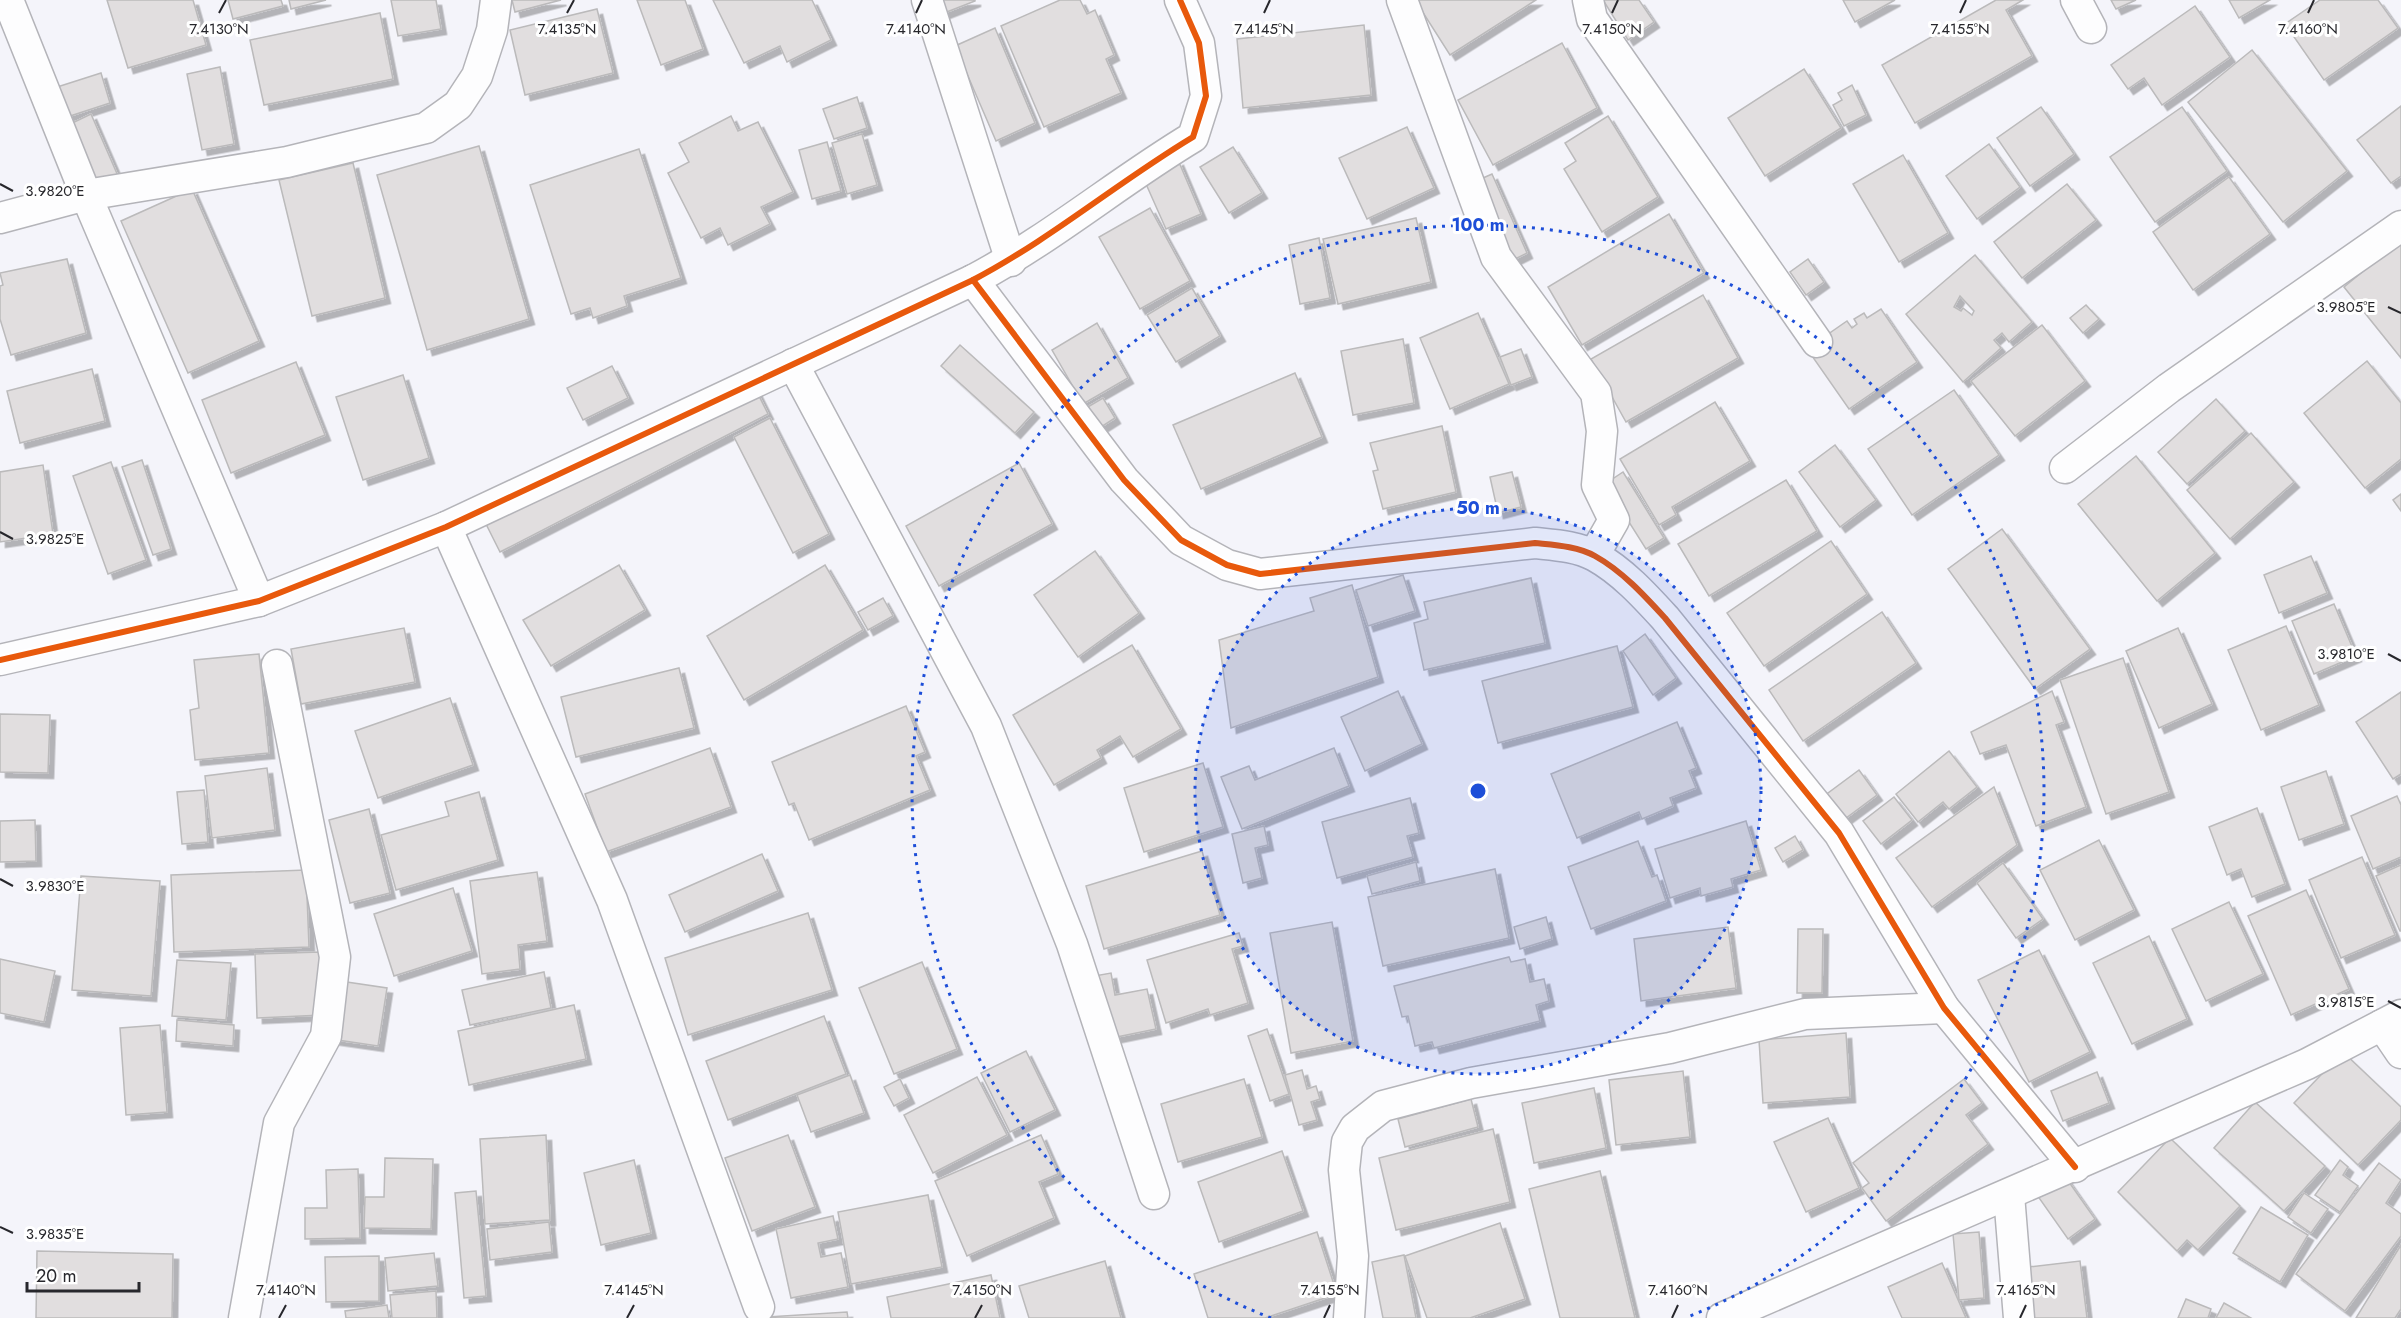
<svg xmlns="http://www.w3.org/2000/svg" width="2401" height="1318" viewBox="0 0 2401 1318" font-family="Jost,sans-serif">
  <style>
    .building { fill: #e1dedf; stroke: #bbbabb; stroke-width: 1.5; fill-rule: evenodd; filter: url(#shadow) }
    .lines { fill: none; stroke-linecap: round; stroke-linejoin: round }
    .street-casing { stroke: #b4b4b9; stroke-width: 33 }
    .street { stroke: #fdfdfe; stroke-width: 30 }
    .cycleway-casing { stroke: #fff; stroke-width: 10 }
    .cycleway { stroke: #e8590c; stroke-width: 6 }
    .ticks { fill: none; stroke: #27272c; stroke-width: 2 }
    .ring { fill: none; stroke: #1d4ed8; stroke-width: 3; stroke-dasharray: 3 6 }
    .ticks-label { font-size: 15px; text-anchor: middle; fill: #27272c; stroke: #fff; stroke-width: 6; stroke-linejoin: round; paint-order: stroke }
    .centre { fill: #1d4ed8; stroke: #fff; stroke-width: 3 }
    .ring-label { font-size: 18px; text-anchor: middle; font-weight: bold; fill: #1d4ed8; stroke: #fff; stroke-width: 6; stroke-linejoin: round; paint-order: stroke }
  </style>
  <defs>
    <filter id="shadow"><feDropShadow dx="5.5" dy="5.5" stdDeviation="0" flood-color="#0004"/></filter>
  </defs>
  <rect width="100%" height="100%" fill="#f4f4fa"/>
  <!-- building -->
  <g class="building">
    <polygon points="107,0 193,0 206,45 128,68"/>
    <polygon points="228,0 281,0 283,6 233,19"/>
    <polygon points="289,0 326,0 291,9"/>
    <polygon points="391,0 436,0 441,29 398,36"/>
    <polygon points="512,0 561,0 515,12"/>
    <polygon points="637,0 685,0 703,49 661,65"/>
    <polygon points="713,0 812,0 831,40 787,62 780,46 744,63"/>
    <polygon points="933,0 975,0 975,1 939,15"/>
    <polygon points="1060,0 1080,0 1087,14 1095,10 1114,55 1106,59 1121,93 1044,127 1001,26"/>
    <polygon points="1415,0 1536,0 1450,55"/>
    <polygon points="1603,0 1639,0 1654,22 1628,40"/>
    <polygon points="1843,0 1895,0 1855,22"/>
    <polygon points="1996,0 2023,0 2006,10 2032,56 1915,123 1882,65"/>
    <polygon points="2111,0 2136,0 2116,9"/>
    <polygon points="2229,0 2270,0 2239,18"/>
    <polygon points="2320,0 2378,0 2398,28 2324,80 2285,24"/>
    <polygon points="2195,6 2230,57 2162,105 2144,78 2128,89 2111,65"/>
    <polygon points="597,9 613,73 525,95 510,30"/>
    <polygon points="380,13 393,79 264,105 250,40"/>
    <polygon points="1364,25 1371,95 1243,108 1237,39"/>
    <polygon points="995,28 1035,123 996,141 955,46"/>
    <polygon points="1562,43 1597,108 1493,165 1458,100"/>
    <polygon points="2252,50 2347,171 2283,222 2188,102"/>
    <polygon points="220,67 234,144 202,150 187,74"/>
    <polygon points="1804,69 1841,128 1765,176 1728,118"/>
    <polygon points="101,73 110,103 64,118 54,88"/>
    <polygon points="1852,85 1866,115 1844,126 1833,105 1842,100 1838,93"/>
    <polygon points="857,97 867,128 834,139 823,109"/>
    <polygon points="2401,106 2401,176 2391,183 2357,140"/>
    <polygon points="2041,107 2074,154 2030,186 1997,138"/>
    <polygon points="2182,107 2227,171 2155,222 2110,157"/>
    <polygon points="91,114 118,176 94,187 68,125"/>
    <polygon points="731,116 738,131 758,122 793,192 761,207 770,224 728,245 720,228 701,238 668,173 689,162 679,143"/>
    <polygon points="1608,116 1658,197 1602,232 1564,169 1576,161 1565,143"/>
    <polygon points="1407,127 1434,188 1367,219 1339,158"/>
    <polygon points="862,134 877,185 847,194 832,143"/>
    <polygon points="827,142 841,191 812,199 799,150"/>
    <polygon points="1989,144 2020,187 1977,219 1946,176"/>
    <polygon points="479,146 529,319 427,350 377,175"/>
    <polygon points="1233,147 1262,193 1229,213 1200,167"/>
    <polygon points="639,149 681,278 624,296 627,306 593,318 590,308 571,314 530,185"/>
    <polygon points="1903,155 1948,233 1899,262 1853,184"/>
    <polygon points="1178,160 1201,214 1166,229 1142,175"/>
    <polygon points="353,163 385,298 312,316 279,180"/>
    <polygon points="1492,174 1527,253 1509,262 1474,182"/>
    <polygon points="2229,177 2270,234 2193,290 2153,232"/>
    <polygon points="2067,184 2096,220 2022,278 1994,242"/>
    <polygon points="192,189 259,341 188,373 121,221"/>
    <polygon points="1150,208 1190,281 1140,309 1099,237"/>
    <polygon points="1669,214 1704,273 1582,345 1548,287"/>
    <polygon points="1416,218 1431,282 1338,304 1323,239"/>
    <polygon points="1319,238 1330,298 1300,304 1289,245"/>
    <polygon points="2401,240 2401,358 2344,287"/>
    <path d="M1975 255 2032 322 2009 342 2002 333 1994 340 2001 348 1963 382 1906 314ZM1960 296 1974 311 1972 315 1963 308 1961 311 1954 307Z"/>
    <polygon points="67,259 86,333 11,355 0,319 0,286 3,285 0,273"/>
    <polygon points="1808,259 1824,282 1806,295 1790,272"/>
    <polygon points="1192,288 1220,336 1176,362 1147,315"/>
    <polygon points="1703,295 1738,358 1626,422 1591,359"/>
    <polygon points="2086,305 2099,319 2083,333 2070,318"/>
    <polygon points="1881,309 1917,362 1849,409 1812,356 1828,344 1824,337 1847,321 1852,328 1857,324 1854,319 1864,313 1867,318"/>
    <polygon points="1478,313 1509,384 1450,409 1420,338"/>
    <polygon points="1097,323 1128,378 1083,404 1052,350"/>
    <polygon points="2042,325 2085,381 2015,436 1971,381"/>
    <polygon points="1403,339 1414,403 1353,415 1341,351"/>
    <polygon points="960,345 1034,412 1015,433 941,366"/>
    <polygon points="1521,349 1532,377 1511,385 1500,357"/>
    <polygon points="2367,361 2401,403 2401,459 2365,488 2304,413"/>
    <polygon points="296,362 325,435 231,473 202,400"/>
    <polygon points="612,366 628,398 583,420 567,388"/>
    <polygon points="92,369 105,421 20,443 7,391"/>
    <polygon points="1295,373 1322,437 1201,489 1173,425"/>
    <polygon points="403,375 429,458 363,480 336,397"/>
    <polygon points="754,386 768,414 500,552 486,524"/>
    <polygon points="1954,390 1999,455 1912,515 1868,449"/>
    <polygon points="1103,398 1115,418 1098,429 1086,408"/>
    <polygon points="2216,399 2245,431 2187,484 2158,452"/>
    <polygon points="1715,402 1750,461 1672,507 1676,515 1659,525 1620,459"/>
    <polygon points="770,418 829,534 793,553 734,437"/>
    <polygon points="1442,426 1456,492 1383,509 1373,471 1378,470 1370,443"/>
    <polygon points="2251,433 2294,482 2230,539 2187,490"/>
    <polygon points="1835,445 1876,500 1840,527 1799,472"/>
    <polygon points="2136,456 2215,553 2157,601 2078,504"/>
    <polygon points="142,460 171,549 153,555 122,467"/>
    <polygon points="111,462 146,560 108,574 73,476"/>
    <polygon points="1019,463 1052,524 939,586 906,526"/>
    <polygon points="43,465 53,534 0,542 0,472"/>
    <polygon points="1512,472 1521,507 1498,513 1490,477"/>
    <polygon points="1623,472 1664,538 1646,549 1605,484"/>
    <polygon points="1786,480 1817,531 1709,596 1678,544"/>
    <polygon points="2401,494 2401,511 2393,500"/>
    <polygon points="2002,529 2090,649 2035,689 1948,569"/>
    <polygon points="1831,541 1867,594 1764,666 1727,613"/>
    <polygon points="1095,551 1139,613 1078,657 1034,595"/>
    <polygon points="2311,556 2327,593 2279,613 2264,575"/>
    <polygon points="619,565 645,610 551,666 523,620"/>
    <polygon points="825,565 863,630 744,700 707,636"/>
    <polygon points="1403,575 1415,611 1368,626 1356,590"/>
    <polygon points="1531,578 1545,643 1424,670 1414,623 1428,619 1424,602"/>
    <polygon points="1352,585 1378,677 1231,728 1219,640 1314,611 1310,598"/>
    <polygon points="883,598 893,616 868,630 858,612"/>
    <polygon points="2334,604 2356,656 2314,674 2292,621"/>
    <polygon points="1882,612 1916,663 1803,741 1769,690"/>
    <polygon points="2286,626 2319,705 2261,730 2228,650"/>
    <polygon points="404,628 415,682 301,704 291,649"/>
    <polygon points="2178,628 2212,704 2159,728 2126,651"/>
    <polygon points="1645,634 1676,678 1653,695 1623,651"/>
    <polygon points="1132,645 1181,729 1133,757 1120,736 1097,750 1101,758 1054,785 1013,715"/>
    <polygon points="1617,646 1633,707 1498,743 1482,681"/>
    <polygon points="259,654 269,753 195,760 190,710 199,708 194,660"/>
    <polygon points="2123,658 2169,792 2106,814 2060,680"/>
    <polygon points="679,668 694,728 576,757 561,697"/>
    <polygon points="1398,691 1422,744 1365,771 1341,717"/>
    <polygon points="2052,691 2064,722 2056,725 2086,807 2036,826 2006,745 1980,754 1971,732"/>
    <polygon points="2401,692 2401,774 2393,779 2356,722"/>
    <polygon points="450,698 473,765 378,798 355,731"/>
    <polygon points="906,706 925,752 916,756 930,790 809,840 794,803 789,805 772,762"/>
    <polygon points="0,714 50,715 48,773 0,772"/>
    <polygon points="1677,722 1696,768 1689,771 1696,788 1670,798 1673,806 1642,819 1639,812 1577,838 1551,774"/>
    <polygon points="710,748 731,807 606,852 585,794"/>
    <polygon points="1334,748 1349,786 1242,829 1221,777 1249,766 1255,780"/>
    <polygon points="1949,751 1977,787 1949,809 1943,802 1918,822 1896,794"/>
    <polygon points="1203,763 1223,827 1144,852 1124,788"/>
    <polygon points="267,768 275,830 212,838 205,776"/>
    <polygon points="1859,770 1877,795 1838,824 1820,799"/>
    <polygon points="2326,771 2344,824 2299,840 2281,787"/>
    <polygon points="1994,787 2017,845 1932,907 1896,858"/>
    <polygon points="204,790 208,842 182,844 177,792"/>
    <polygon points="479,792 498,860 396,890 381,835 449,816 445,802"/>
    <polygon points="2397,796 2401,805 2401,857 2373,869 2351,816"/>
    <polygon points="1894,797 1912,820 1881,844 1863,821"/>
    <polygon points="1410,798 1419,833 1407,836 1413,857 1337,878 1322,822"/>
    <polygon points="2257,808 2285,884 2252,897 2241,869 2227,875 2209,827"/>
    <polygon points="369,809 390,893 350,903 329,820"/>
    <polygon points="35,820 36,861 0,862 0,821"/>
    <polygon points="1746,821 1761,870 1731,879 1733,887 1701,896 1700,888 1670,898 1655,849"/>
    <polygon points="1264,826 1268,845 1255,848 1262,878 1243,883 1232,834"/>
    <polygon points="1795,836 1803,850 1783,862 1775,848"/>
    <polygon points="2099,840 2134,910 2075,940 2040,870"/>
    <polygon points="1638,841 1652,877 1657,875 1666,901 1591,929 1568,867"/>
    <polygon points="1202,851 1220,915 1104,949 1086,886"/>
    <polygon points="762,854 778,891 685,932 669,895"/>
    <polygon points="2362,857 2395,935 2341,958 2309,880"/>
    <polygon points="1416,862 1420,881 1372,894 1367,876"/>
    <polygon points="2003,863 2043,919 2016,938 1977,883"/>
    <polygon points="2401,865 2401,931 2400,931 2376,876"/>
    <polygon points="1495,869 1509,938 1383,966 1368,897"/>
    <polygon points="306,870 309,947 174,952 171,875"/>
    <polygon points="537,872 547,941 518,945 520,969 482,974 470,881"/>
    <polygon points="81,876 160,881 151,996 72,990"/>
    <polygon points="453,888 472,951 394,976 374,914"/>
    <polygon points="2306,890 2349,989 2291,1015 2248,916"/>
    <polygon points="2229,902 2263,974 2206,1001 2172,929"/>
    <polygon points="808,913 832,990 688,1035 665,958"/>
    <polygon points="1546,917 1552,939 1520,949 1514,927"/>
    <polygon points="1332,922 1353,1041 1291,1053 1270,933"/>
    <polygon points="1728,927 1736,988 1641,1001 1634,939"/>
    <polygon points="1798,929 1823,929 1822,993 1797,993"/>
    <polygon points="1239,933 1243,946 1232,949 1248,1003 1210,1015 1208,1009 1166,1023 1147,960"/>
    <polygon points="2149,936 2187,1019 2132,1044 2093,963"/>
    <polygon points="2039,950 2090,1052 2029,1082 1978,980"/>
    <polygon points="321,952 323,1015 257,1018 255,954"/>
    <polygon points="1509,957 1511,962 1525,959 1530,982 1544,979 1549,1001 1536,1005 1540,1021 1434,1048 1432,1042 1415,1046 1408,1016 1402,1017 1394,986"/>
    <polygon points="0,959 55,971 44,1022 0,1013"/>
    <polygon points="177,960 231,963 226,1020 172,1016"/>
    <polygon points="922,962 957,1049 894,1074 859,988"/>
    <polygon points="544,972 551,1008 470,1025 462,990"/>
    <polygon points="1111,973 1115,995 1147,989 1156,1029 1097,1041 1083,978"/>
    <polygon points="340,981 387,988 378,1046 331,1039"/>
    <polygon points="574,1005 586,1059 469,1085 458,1031"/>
    <polygon points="824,1016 846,1074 728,1120 706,1061"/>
    <polygon points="177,1020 234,1025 233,1046 176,1041"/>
    <polygon points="160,1025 167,1112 126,1115 120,1028"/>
    <polygon points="1267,1029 1289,1094 1270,1101 1248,1036"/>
    <polygon points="1846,1033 1850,1097 1763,1103 1759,1040"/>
    <polygon points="1026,1051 1055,1110 1010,1132 981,1073"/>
    <polygon points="2343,1052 2401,1107 2401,1120 2358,1165 2294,1103"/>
    <polygon points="1302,1070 1307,1089 1316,1086 1320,1099 1311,1102 1317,1120 1299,1125 1285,1075"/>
    <polygon points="1683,1071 1690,1137 1616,1145 1609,1080"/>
    <polygon points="2097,1072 2109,1103 2063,1121 2051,1091"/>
    <polygon points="850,1075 864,1113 811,1132 797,1095"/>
    <polygon points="977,1077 1007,1135 933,1173 904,1115"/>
    <polygon points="900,1079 909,1098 894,1106 884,1087"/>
    <polygon points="1244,1079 1262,1137 1178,1162 1161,1104"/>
    <polygon points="1964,1079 1982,1103 1966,1115 1988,1144 1886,1221 1862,1188 1869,1183 1853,1163"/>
    <polygon points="1594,1088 1606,1148 1534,1163 1522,1103"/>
    <polygon points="1471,1099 1478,1127 1405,1147 1398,1119"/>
    <polygon points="2255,1102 2325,1166 2284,1211 2214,1148"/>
    <polygon points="1828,1118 1859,1188 1806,1212 1774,1142"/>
    <polygon points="1493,1129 1510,1202 1396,1230 1379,1158"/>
    <polygon points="546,1135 550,1220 485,1224 480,1139"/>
    <polygon points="788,1135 815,1207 752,1231 725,1158"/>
    <polygon points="1041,1135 1058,1174 1039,1182 1054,1218 967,1256 935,1181"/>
    <polygon points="2170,1138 2240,1206 2198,1250 2187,1240 2177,1251 2118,1192"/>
    <polygon points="1282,1151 1303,1211 1219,1242 1198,1182"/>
    <polygon points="385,1158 433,1159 431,1229 364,1228 365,1197 384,1197"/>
    <polygon points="634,1160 651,1233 601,1245 584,1173"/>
    <polygon points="2340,1160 2348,1167 2343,1175 2358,1186 2340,1212 2315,1195"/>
    <polygon points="2379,1163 2401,1180 2386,1203 2401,1214 2401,1236 2345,1311 2296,1274"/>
    <polygon points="358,1169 360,1238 305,1239 305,1208 327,1208 326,1170"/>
    <polygon points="1600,1171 1635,1318 1560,1318 1529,1189"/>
    <polygon points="2064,1175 2095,1219 2068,1239 2037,1195"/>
    <polygon points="476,1191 486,1296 464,1298 455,1193"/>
    <polygon points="2304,1193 2328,1209 2311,1233 2288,1217"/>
    <polygon points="928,1195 942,1267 851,1284 838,1212"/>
    <polygon points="2261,1207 2308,1235 2280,1282 2233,1253"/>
    <polygon points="833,1216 838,1239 818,1243 821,1257 841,1253 848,1287 791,1298 776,1229"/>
    <polygon points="549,1222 552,1252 490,1260 487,1229"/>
    <polygon points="1500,1223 1525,1299 1470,1318 1427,1318 1405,1256"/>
    <polygon points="1317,1232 1337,1294 1265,1318 1208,1318 1194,1274"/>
    <polygon points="1979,1232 1984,1298 1959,1300 1953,1234"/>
    <polygon points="2401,1245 2401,1309 2395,1318 2356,1318"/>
    <polygon points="37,1251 173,1254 172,1318 36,1318"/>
    <polygon points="434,1253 438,1286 388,1291 385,1258"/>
    <polygon points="1404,1255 1416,1318 1383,1318 1372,1262"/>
    <polygon points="379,1256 379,1301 326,1302 325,1257"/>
    <polygon points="1105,1261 1121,1318 1029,1318 1019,1286"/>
    <polygon points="2080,1261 2087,1318 2026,1318 2020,1268"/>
    <polygon points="1942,1263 1966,1318 1902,1318 1888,1287"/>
    <polygon points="991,1275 1000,1318 891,1318 887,1297"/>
    <polygon points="436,1291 437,1318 392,1318 390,1295"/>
    <polygon points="2186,1299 2211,1309 2208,1318 2178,1318"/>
    <polygon points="2224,1303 2251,1318 2216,1318"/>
    <polygon points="387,1305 389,1318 346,1318 345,1311"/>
    <polygon points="847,1312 848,1318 751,1318"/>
  </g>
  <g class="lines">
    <defs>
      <g id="street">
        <polyline points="8,0 86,195 259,601"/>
        <polyline points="927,0 1011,261"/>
        <polyline points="1402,0 1496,257 1596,393 1602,431 1597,485 1614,520 1594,555"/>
        <polyline points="1588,0 1592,19 1817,342"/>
        <polyline points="2076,0 2091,28"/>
        <polyline points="0,218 86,195 287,162 426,128 458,105 477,76 492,30 496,0"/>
        <path d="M973 280 1124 480 1181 540 1227 565 1260 574 1535 543C1554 545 1577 546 1595 556 1622 571 1644 595 1665 618L1839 833 1944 1008 2075 1167"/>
        <polyline points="793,364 986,726 1072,944 1154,1194"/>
        <polyline points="2065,468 2169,388 2401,226"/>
        <polyline points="446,527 612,900 759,1307"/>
        <path d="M0 660 259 601 446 527 973 280C1051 239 1118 182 1193 137L1206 96 1199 43 1180 0"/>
        <polyline points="2382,1025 2401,1053"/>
        <polyline points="2009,1195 2019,1318"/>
        <polyline points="244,1318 279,1123 326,1036 335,957 277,665"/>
        <polyline points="1349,1318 1353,1256 1344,1170 1347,1142 1355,1128 1383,1106 1471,1083 1670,1048 1805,1014 1944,1008"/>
        <polyline points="1722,1318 2307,1064 2401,1015"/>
      </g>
    </defs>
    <!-- street casing -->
    <use href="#street" class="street-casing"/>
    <!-- street -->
    <use href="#street" class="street"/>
    <defs>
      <g id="cycleway">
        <path d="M973 280 1124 480 1181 540 1227 565 1260 574 1535 543C1554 545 1577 546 1595 556 1622 571 1644 595 1665 618L1839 833 1944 1008 2075 1167"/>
        <path d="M0 660 259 601 446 527 973 280C1051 239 1118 182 1193 137L1206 96 1199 43 1180 0"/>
      </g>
    </defs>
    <!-- cycleway casing -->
    <use href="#cycleway" class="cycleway-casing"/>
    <!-- cycleway -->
    <use href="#cycleway" class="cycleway"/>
  </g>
  <!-- ticks -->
  <path class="ticks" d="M219 13 226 0M567 13 574 0M916 13 922 0M1264 13 1270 0M1612 13 1618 0M1960 13 1966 0M2308 13 2314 0M0 184 13 191M2388 307 2401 313M0 532 13 539M2388 654 2401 661M0 879 13 886M2388 1001 2401 1008M0 1227 13 1233M279 1318 286 1305M627 1318 634 1305M975 1318 982 1305M1324 1318 1330 1305M1672 1318 1678 1305M2020 1318 2026 1305"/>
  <!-- distance rings -->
  <circle cx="1478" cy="791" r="283" fill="#1d4ed8" fill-opacity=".12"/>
  <g class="ring">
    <circle cx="1478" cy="791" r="283"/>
    <path d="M1271 1318A566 566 0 1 1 1685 1318"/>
  </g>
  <g class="ticks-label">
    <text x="219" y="34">7.4130°N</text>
    <text x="567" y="34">7.4135°N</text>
    <text x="916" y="34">7.4140°N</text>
    <text x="1264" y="34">7.4145°N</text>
    <text x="1612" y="34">7.4150°N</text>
    <text x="1960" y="34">7.4155°N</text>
    <text x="2308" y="34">7.4160°N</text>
    <text x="55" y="196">3.9820°E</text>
    <text x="2346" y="312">3.9805°E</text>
    <text x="55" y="544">3.9825°E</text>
    <text x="2346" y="659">3.9810°E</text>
    <text x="55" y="891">3.9830°E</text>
    <text x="2346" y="1007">3.9815°E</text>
    <text x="55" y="1239">3.9835°E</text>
    <text x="286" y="1295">7.4140°N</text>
    <text x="634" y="1295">7.4145°N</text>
    <text x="982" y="1295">7.4150°N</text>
    <text x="1330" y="1295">7.4155°N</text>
    <text x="1678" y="1295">7.4160°N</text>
    <text x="2026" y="1295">7.4165°N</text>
  </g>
  <circle cx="1478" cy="791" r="9" class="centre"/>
  <g class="ring-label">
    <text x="1478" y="231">100 m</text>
    <text x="1478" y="514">50 m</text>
  </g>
  <!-- scale -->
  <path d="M27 1282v9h112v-9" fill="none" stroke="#27272c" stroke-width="3"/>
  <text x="36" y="1282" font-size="18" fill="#27272c" stroke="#ffffff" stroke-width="4.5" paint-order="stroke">20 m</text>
</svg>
